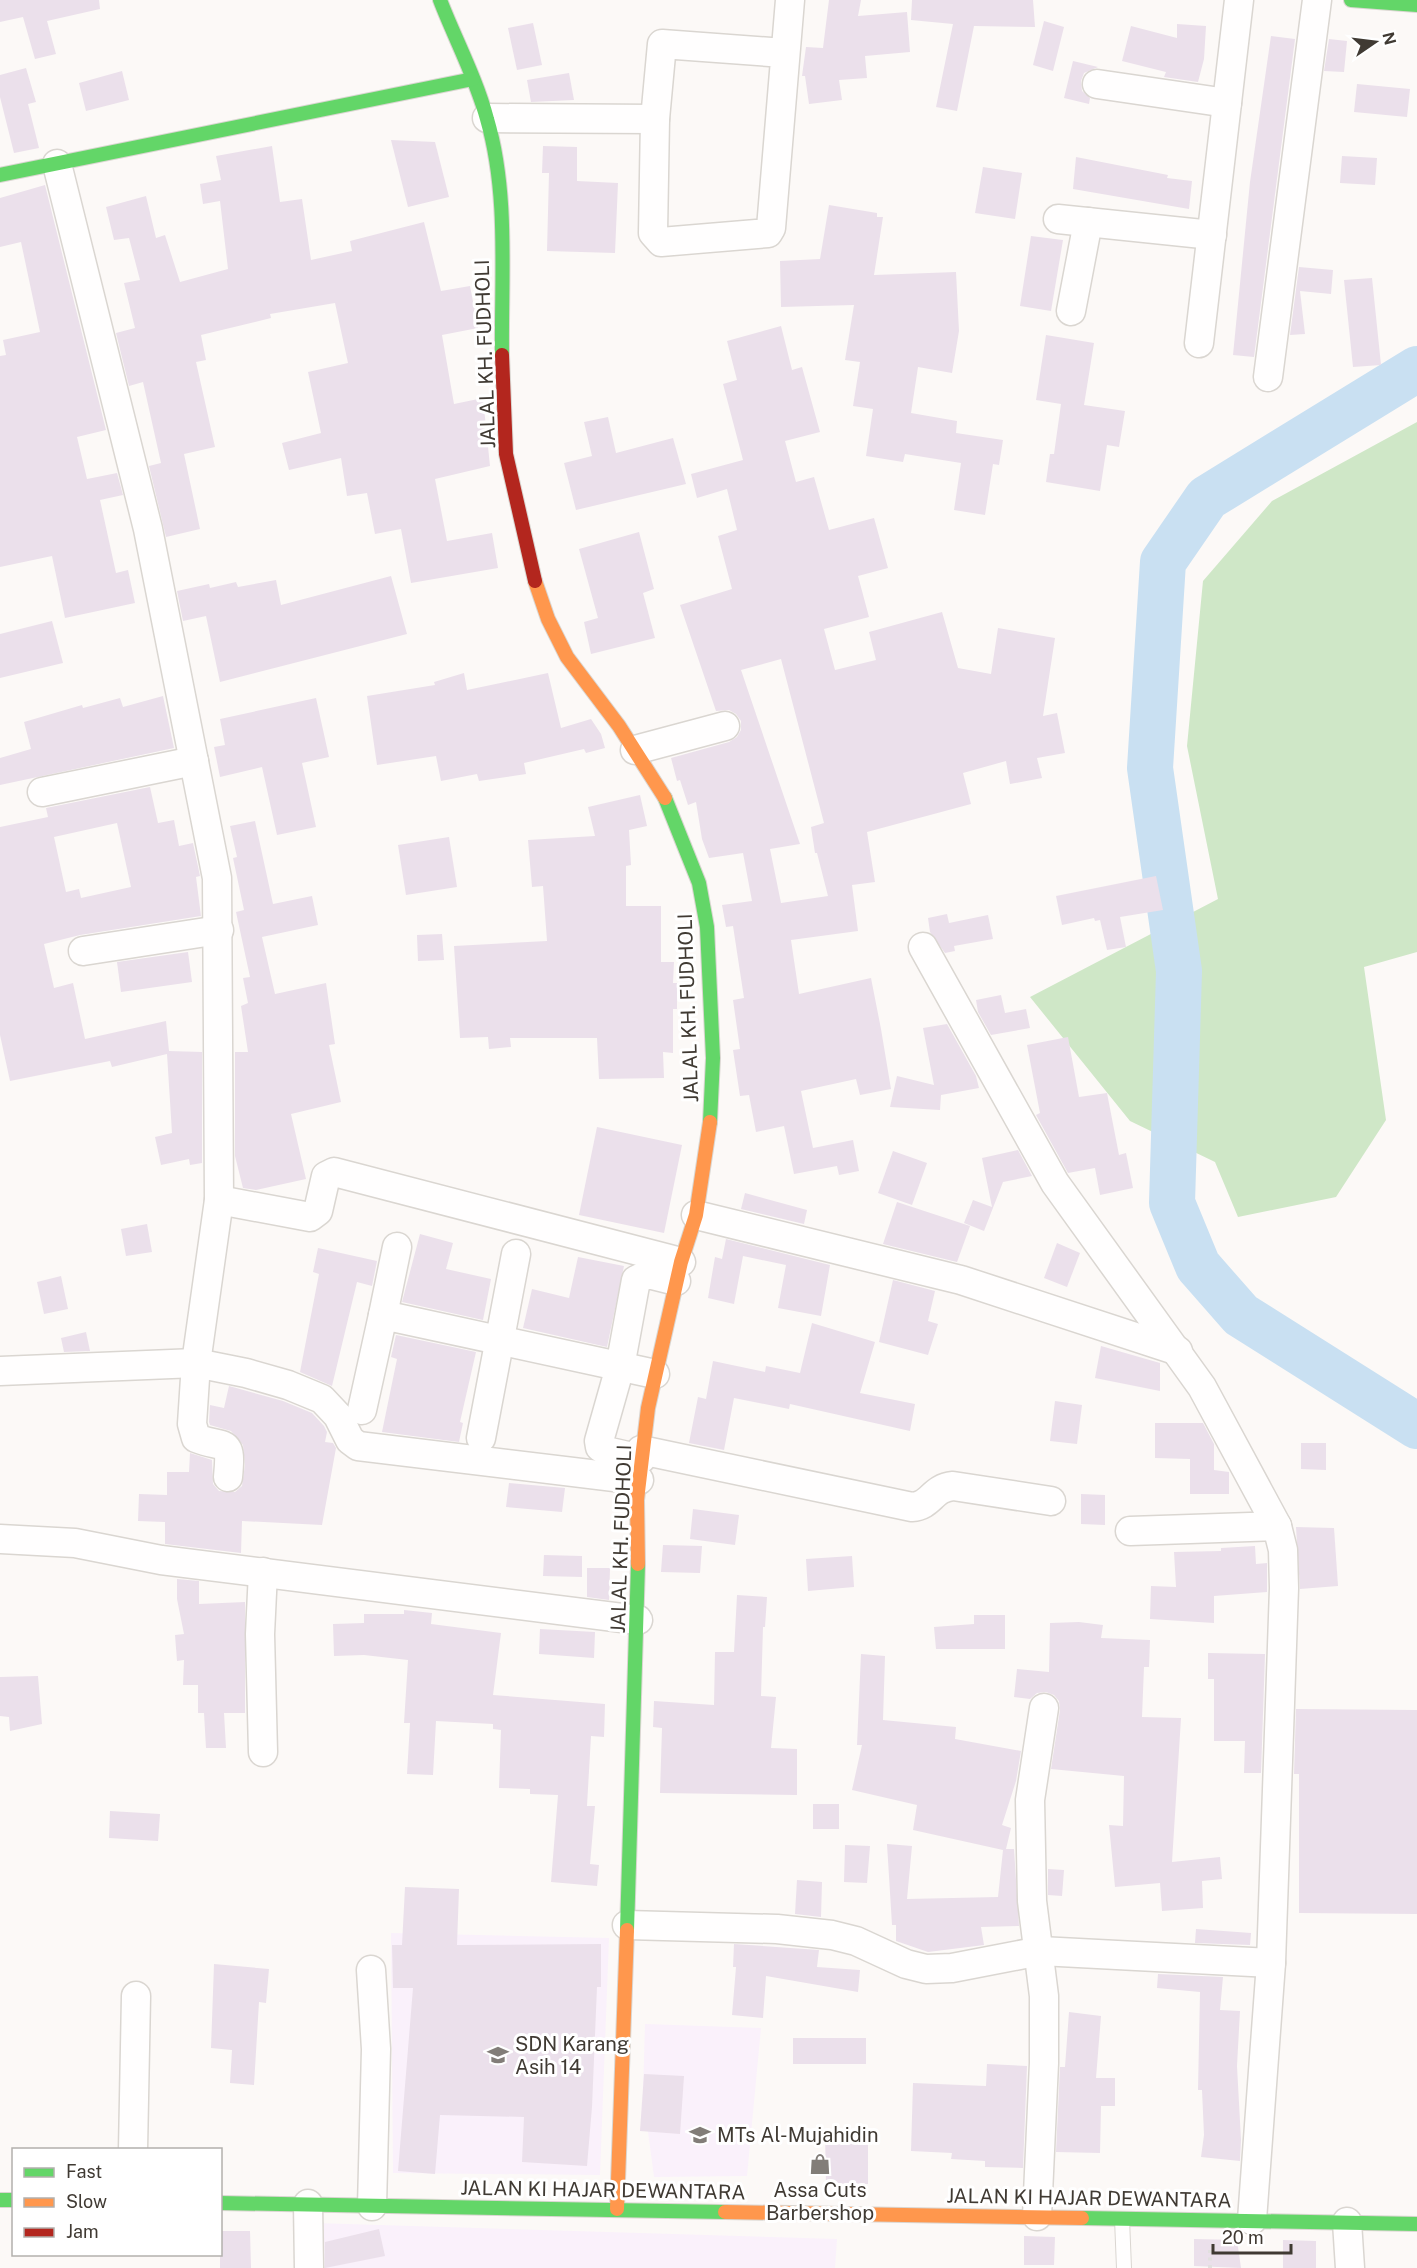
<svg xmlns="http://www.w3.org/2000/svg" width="1417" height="2268" viewBox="0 0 1417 2268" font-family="'Public Sans',sans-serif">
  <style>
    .education { fill: #faf1fb }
    .green { fill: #cfe7c7 }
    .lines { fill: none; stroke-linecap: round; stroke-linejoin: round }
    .river { stroke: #c9e0f2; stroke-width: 46 }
    .building { fill: #ebe0eb; fill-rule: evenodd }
    .lane-casing { stroke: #dad6d1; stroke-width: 16 }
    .street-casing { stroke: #dad6d1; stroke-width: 31 }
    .fast-casing { stroke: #dad6d1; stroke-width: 16 }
    .slow-casing { stroke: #dad6d1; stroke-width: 16 }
    .jam-casing { stroke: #dad6d1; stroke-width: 16 }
    .path { stroke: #e2e0df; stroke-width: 4; stroke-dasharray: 3 4.5; stroke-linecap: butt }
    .lane { stroke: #fffefe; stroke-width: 14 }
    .street { stroke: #fffefe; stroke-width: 28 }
    .fast { stroke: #63d668; stroke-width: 14 }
    .slow { stroke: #ff974d; stroke-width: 14 }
    .jam { stroke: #b3261e; stroke-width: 14 }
    .labels { text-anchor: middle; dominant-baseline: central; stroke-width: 6; stroke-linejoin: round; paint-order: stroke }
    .street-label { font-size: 20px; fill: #403a33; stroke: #fff }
    .poi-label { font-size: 20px; fill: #403a33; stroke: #fff; text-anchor: start }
  </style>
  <rect width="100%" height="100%" fill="#fcf9f7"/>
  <!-- education -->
  <g class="education">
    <polygon points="391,1933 609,1938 600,2175 393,2173"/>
    <polygon points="645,2024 761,2028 747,2176 654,2177 643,2094"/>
    <polygon points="314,2223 837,2239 835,2268 314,2268"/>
  </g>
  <!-- green -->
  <polygon class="green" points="1417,422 1417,952 1364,967 1386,1120 1336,1197 1238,1217 1215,1162 1130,1121 1030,997 1218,899 1187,746 1203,581 1272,501"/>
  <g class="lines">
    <!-- river -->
    <polyline class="river" points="1417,369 1207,498 1163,562 1150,768 1179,971 1172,1203 1198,1266 1241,1315 1417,1426"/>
  </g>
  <!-- building -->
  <g class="building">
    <polygon points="0,0 99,0 100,9 47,21 56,54 35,59 23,17 0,22"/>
    <polygon points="829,0 861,0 858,16 907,12 910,52 865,56 867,78 839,80 842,100 809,104 805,76 802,76 806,47 823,48"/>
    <polygon points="912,0 1033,0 1035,27 974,26 957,111 936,107 953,24 911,20"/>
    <polygon points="1044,21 1064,27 1053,71 1033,65"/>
    <polygon points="533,23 542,65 517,70 508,28"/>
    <polygon points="1177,24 1206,26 1204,59 1198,82 1164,77 1166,72 1122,61 1131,26 1177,38"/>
    <polygon points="1271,36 1295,39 1254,357 1233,355 1250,182"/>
    <polygon points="1329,39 1347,41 1344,72 1324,71"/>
    <polygon points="1073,61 1098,67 1084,73 1081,81 1082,91 1090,98 1089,104 1064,98"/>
    <polygon points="26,68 36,102 28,104 39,148 14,153 0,97 0,75"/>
    <polygon points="122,71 129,100 86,111 79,83"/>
    <polygon points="569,73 574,100 531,102 527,80"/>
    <polygon points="1357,84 1410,89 1407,117 1354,112"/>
    <polygon points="391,140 435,142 449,197 408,207"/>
    <polygon points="272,146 280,202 302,199 311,260 352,251 350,241 424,222 441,291 470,286 478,328 442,335 454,404 483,398 490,466 435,479 447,541 492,533 498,568 411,583 401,529 375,534 367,493 347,496 341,458 289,470 282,443 321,433 308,372 348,363 335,303 270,314 271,318 201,335 206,360 196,362 215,447 184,454 200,529 166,537 149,466 161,463 143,382 129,386 116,333 135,328 124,283 140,280 129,238 114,240 106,207 146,196 156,238 165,235 180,282 228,269 220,201 203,204 200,184 221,180 216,156"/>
    <polygon points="543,146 577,147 577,181 618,183 615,253 547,251 549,173 542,173"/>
    <polygon points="1342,156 1377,158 1375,185 1340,183"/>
    <polygon points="1076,157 1168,175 1167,178 1192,181 1189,209 1073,189"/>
    <polygon points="983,167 1022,173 1015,219 975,213"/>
    <polygon points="45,185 106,430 77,437 87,479 117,473 123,495 100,500 116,573 128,570 135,603 65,618 52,556 0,567 0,356 6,355 3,340 40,332 21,242 0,247 0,198"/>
    <polygon points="829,205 877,213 877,217 883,217 874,275 956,272 959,331 952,373 918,367 911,413 957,421 956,433 1003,440 999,465 993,464 985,515 954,510 961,463 905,454 903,462 866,456 873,409 853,406 860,362 845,360 854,305 781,307 780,261 820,259"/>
    <polygon points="1031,236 1063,240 1051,311 1020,306"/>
    <polygon points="1299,267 1333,270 1331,294 1300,291 1305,334 1290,335"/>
    <polygon points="1372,278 1381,365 1353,367 1344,280"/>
    <path d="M781 326 792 370 802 367 820 432 785 441 796 482 814 477 829 530 874 518 888 568 858 576 869 617 824 629 835 670 876 660 869 632 942 612 958 668 991 674 998 628 1055 638 1043 716 1057 713 1065 753 1037 758 1042 778 1010 784 1006 761 963 773 971 804 867 832 875 882 852 885 858 931 791 940 799 994 871 978 881 1029 891 1089 860 1095 856 1079 801 1091 813 1148 853 1140 859 1171 839 1175 837 1166 794 1174 784 1126 756 1132 749 1095 740 1096 733 1050 740 1049 733 1000 744 998 733 926 726 927 722 905 752 901 743 853 709 858 702 839 696 802 688 805 680 780 677 781 671 758 729 742 737 737 741 730V721L736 714 729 710 716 711 680 605 732 589 718 536 737 530 727 489 697 498 691 474 743 460 723 384 737 380 727 341ZM781 659 824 823 811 827 815 853H817L828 896 781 903 770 849 800 844 741 670Z"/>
    <polygon points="1046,335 1094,343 1084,405 1125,411 1119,447 1107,445 1100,491 1046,482 1050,454 1054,454 1061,404 1036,400"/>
    <polygon points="608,417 616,453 673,438 686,484 576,510 564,463 592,456 584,422"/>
    <polygon points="639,532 654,589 643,593 655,638 591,654 584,622 598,618 579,549"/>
    <polygon points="391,576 407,634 220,682 206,616 183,621 177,591 209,584 210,588 236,582 238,587 276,580 281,605"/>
    <polygon points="52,621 63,663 0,678 0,634"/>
    <polygon points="464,673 467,690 548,673 561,728 591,719 601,734 605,748 586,753 584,749 524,763 526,774 479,781 477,774 441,781 436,756 377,765 367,696 435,685 434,682"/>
    <polygon points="163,696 174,748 0,785 0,758 31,749 24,722 82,705 83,708 120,698 123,707"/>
    <polygon points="316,698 329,757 302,763 316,827 277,835 262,767 220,777 214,747 225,745 220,719"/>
    <path d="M150 787 158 823 174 820 179 846 193 843 200 876 196 877 201 916 80 935 44 944 54 988 73 983 85 1039 166 1021 169 1051 202 1052V1163L190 1165 189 1159 161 1165 155 1137 172 1133 167 1054 112 1067 110 1061 10 1081 0 1035V827L48 817 46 808ZM117 823 131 887 81 898 79 889 66 892 54 837Z"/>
    <polygon points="640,795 647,826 629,830 631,865 626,866 626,906 661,906 661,962 674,962 673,983 677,983 677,1009 673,1009 673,1053 663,1052 664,1078 599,1079 597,1038 510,1038 511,1047 489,1049 488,1037 460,1038 454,946 547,941 543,886 532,887 528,840 595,836 588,807"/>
    <polygon points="255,821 273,904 312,896 318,925 262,937 275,994 326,983 335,1044 329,1045 341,1102 291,1114 306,1179 256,1190 243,1188 235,1156 235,1052 248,1052 241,1006 248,1003 243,978 250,977 236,912 244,910 233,858 237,857 230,826"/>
    <polygon points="449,837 457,887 406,895 398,845"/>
    <polygon points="1156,876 1163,910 1120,917 1126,947 1107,950 1100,920 1095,921 1094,918 1062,925 1056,896"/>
    <polygon points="947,914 949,923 988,915 993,939 954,946 955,951 945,953 930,932 928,918"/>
    <polygon points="442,934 444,960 418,961 417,935"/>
    <polygon points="188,952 192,982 121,992 117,962"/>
    <polygon points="1001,995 1005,1013 1026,1009 1030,1028 991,1035 978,1012 976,1000"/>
    <polygon points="947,1024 976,1076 979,1088 941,1095 940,1110 890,1107 897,1076 934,1085 923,1028"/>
    <polygon points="1068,1037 1079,1097 1107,1093 1119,1155 1126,1153 1133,1188 1100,1195 1095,1168 1068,1173 1036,1115 1040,1113 1027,1045"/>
    <polygon points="597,1127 682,1145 664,1233 579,1215"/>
    <polygon points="1018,1150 1032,1176 1003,1182 984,1231 964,1223 973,1200 992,1207 982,1158"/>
    <polygon points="893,1151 927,1163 912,1205 878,1193"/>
    <polygon points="745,1193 807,1210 804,1224 741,1209"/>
    <polygon points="897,1202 970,1226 957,1262 883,1244"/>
    <polygon points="147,1224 152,1252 126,1256 121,1229"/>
    <polygon points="420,1234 453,1243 446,1269 491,1279 483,1320 402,1302"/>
    <polygon points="726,1239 830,1265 821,1316 778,1308 786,1265 743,1256 734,1304 708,1298 715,1257 722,1259"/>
    <polygon points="1057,1243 1080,1253 1067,1287 1044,1278"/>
    <polygon points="318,1248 377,1261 372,1286 357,1282 332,1386 300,1372 319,1274 313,1272"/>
    <polygon points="578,1257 624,1266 607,1347 523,1328 532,1289 569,1298"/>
    <polygon points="61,1276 68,1309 44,1314 37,1282"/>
    <polygon points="893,1280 935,1291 928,1321 938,1324 928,1355 879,1342"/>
    <polygon points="812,1323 875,1342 860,1393 915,1404 910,1431 790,1404 789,1409 734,1398 724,1450 689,1443 698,1397 706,1399 713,1361 765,1372 766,1366 800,1373"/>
    <polygon points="86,1332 90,1351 64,1352 61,1338"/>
    <polygon points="396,1335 476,1352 460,1422 463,1423 459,1442 382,1432 397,1359 391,1357"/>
    <polygon points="1101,1346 1160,1363 1160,1391 1095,1378"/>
    <polygon points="229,1386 283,1401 312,1413 324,1426 327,1432 325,1442 333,1443 336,1448 322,1525 242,1521 241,1553 165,1544 165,1522 138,1521 139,1494 167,1495 167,1472 189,1472 190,1453 212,1460 213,1484 219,1491 235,1492 242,1486 245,1465 243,1445 231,1431 210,1425 209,1422 210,1405 224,1408"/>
    <polygon points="1055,1401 1082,1405 1077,1444 1050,1441"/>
    <polygon points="1155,1423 1203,1423 1214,1444 1214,1470 1229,1472 1229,1494 1190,1494 1190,1459 1155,1458"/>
    <polygon points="1301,1443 1326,1443 1326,1470 1301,1469"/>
    <polygon points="509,1483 565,1488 562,1512 506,1507"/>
    <polygon points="1081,1494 1105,1495 1105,1525 1081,1524"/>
    <polygon points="693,1509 739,1515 735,1545 690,1539"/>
    <polygon points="1296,1527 1334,1528 1338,1586 1300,1589"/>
    <polygon points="663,1545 702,1546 700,1573 661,1572"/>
    <polygon points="1255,1546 1256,1564 1267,1563 1267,1592 1214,1596 1214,1623 1150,1619 1151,1586 1176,1587 1174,1552 1221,1551 1221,1548"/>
    <polygon points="544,1555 582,1556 582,1577 543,1576"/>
    <polygon points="852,1556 854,1587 808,1591 806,1559"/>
    <polygon points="587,1568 610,1568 609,1600 587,1597"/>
    <polygon points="177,1579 199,1581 199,1604 245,1602 245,1713 224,1713 226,1748 206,1748 204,1713 198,1713 198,1685 183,1685 184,1660 177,1661 175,1635 184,1634 177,1599"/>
    <polygon points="737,1595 767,1597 765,1627 763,1627 761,1696 776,1697 771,1748 797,1749 797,1795 660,1793 662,1728 653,1727 654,1701 714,1705 715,1652 734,1652"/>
    <polygon points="404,1610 432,1613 431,1624 501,1633 493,1695 605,1704 604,1737 591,1736 587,1806 595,1806 590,1864 599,1865 597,1886 551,1882 558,1795 530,1794 530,1789 499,1788 501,1730 493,1729 493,1724 436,1721 433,1775 407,1774 410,1723 404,1723 408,1660 364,1655 334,1656 333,1624 364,1623 364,1614 404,1614"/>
    <polygon points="974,1615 1005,1615 1005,1649 936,1649 934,1627 974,1624"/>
    <polygon points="1079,1622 1103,1625 1101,1638 1150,1640 1149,1667 1144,1667 1142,1717 1181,1718 1172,1862 1220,1857 1222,1879 1202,1881 1203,1908 1162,1911 1160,1883 1115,1887 1109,1825 1123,1826 1124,1776 1051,1769 1060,1710 1059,1701 1054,1695 1046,1692 1037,1693 1030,1699 1014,1697 1017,1669 1049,1672 1050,1623"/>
    <polygon points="540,1629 595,1632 594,1658 539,1654"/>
    <polygon points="1208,1653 1265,1654 1261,1773 1244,1773 1245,1741 1214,1741 1214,1679 1208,1679"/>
    <polygon points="861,1654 885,1656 883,1720 956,1727 955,1739 1021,1751 1016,1781 1002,1825 1011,1828 1006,1849 1014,1849 1019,1926 981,1927 984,1945 928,1952 896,1941 896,1925 892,1925 887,1844 912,1846 907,1899 998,1897 1003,1850 913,1830 917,1805 852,1790 862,1745 857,1745"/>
    <polygon points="38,1676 42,1724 10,1731 9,1717 0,1716 0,1677"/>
    <polygon points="1296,1709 1417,1710 1417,1914 1299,1913 1299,1774 1294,1774"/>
    <rect x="813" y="1804" width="26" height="25"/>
    <polygon points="110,1811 160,1814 158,1841 109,1838"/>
    <polygon points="845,1845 870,1846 867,1883 844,1882"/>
    <polygon points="1048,1869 1064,1870 1062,1896 1048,1895"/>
    <polygon points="797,1880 822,1882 821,1917 795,1914"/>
    <polygon points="405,1887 459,1889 457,1945 601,1944 601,1987 597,1987 592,2107 587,2166 522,2162 524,2117 440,2115 435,2174 398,2171 413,1988 393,1988 392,1945 402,1945"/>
    <polygon points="1196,1929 1251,1933 1250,1945 1195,1943"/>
    <polygon points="734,1944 819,1950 817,1967 860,1970 858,1992 766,1976 763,2018 732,2015 736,1967 733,1967"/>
    <polygon points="214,1964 269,1969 266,2003 259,2002 254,2085 230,2083 232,2050 211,2048"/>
    <polygon points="1158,1974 1223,1977 1220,2010 1240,2011 1237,2066 1241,2140 1240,2161 1201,2157 1204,2135 1202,2090 1198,2090 1200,1992 1157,1988"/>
    <polygon points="1069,2012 1101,2016 1096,2078 1115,2078 1115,2106 1101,2106 1100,2153 1056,2152 1060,2067 1065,2067"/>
    <rect x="793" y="2038" width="73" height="26"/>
    <polygon points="987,2064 1027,2066 1023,2168 985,2167 985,2161 951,2159 952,2153 911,2151 913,2083 986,2086"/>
    <polygon points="644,2074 684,2076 680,2134 640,2131"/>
    <polygon points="868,2130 868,2184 826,2184 825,2131"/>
    <polygon points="379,2229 385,2256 325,2268 325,2242"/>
    <polygon points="220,2231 250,2231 251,2268 220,2268"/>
    <polygon points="1024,2236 1055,2237 1054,2265 1024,2265"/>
    <polygon points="1194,2239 1237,2240 1241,2268 1194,2266"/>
    <polygon points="1283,2240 1316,2241 1316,2268 1283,2268"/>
  </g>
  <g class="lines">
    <defs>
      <polyline id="lane" points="1122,2219 1124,2268"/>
      <g id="street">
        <polyline points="784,53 662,44 655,119 653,233 661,242 768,233 771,228 790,0"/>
        <polyline points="1097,84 1227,103"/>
        <polyline points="487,118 655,119"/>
        <path d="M57 164 148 529 217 878 219 1200 196 1363 192 1424 196 1438C225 1450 232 1435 228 1477"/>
        <polyline points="1058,219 1212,235"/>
        <polyline points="1071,311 1088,222"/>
        <polyline points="1199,343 1239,0"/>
        <polyline points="1268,377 1317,0"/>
        <polyline points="635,750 725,726"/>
        <polyline points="42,792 194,761"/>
        <polyline points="923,947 1055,1183 1202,1387 1277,1526 1283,1550 1284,1588 1271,1963 1252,2220"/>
        <polyline points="83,951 219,930"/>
        <polyline points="219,1200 310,1217 318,1211 326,1176 334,1172 681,1262"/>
        <polyline points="696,1215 961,1280 1178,1351"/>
        <polyline points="383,1315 397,1247"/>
        <polyline points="0,1371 196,1363 246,1373 288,1385 322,1399 338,1416 350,1440 358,1446 639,1480"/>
        <polyline points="362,1410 383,1315 655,1374"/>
        <polyline points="481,1438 516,1254"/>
        <path d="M641 1450 912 1507C931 1506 932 1488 953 1486L1051 1501"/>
        <polyline points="641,1459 606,1451 600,1447 599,1441 620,1367 636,1280 648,1274 676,1281"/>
        <polyline points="1130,1531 1277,1526"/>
        <polyline points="0,1539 75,1543 161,1560 638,1620"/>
        <polyline points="263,1752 260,1634 263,1572"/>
        <polyline points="627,1925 777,1929 832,1935 856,1941 906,1964 926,1969 952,1968 1040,1951 1271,1963"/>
        <polyline points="371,1970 376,2049 372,2206"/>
        <polyline points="133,2150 136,1996"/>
        <polyline points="308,2204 309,2268"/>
        <polyline points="1037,2216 1044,2063 1044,1996 1032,1901 1030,1800 1044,1708"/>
        <polyline points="1347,2222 1350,2268"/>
      </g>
      <g id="fast">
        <path d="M440 0C455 39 476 78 487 119 509 194 501 277 502 355"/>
        <polyline points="1351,0 1417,5"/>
        <polyline points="0,175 473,79"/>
        <polyline points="665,798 699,883 707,927 713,1058 710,1122"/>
        <polyline points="627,1930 638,1564"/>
        <polyline points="0,2200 14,2200"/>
        <polyline points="220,2203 725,2212"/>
        <polyline points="1082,2218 1417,2224"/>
      </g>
      <g id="slow">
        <polyline points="535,581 548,619 567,657 619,726 665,798"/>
        <polyline points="638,1564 637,1500 648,1408 681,1262 696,1215 710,1122"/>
        <polyline points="617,2209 627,1930"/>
        <polyline points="725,2212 1082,2218"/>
      </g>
      <polyline id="jam" points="502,355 506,454 535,581"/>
    </defs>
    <!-- lane casing -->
    <use href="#lane" class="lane-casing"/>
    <!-- street casing -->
    <use href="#street" class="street-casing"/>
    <!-- fast casing -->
    <use href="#fast" class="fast-casing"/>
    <!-- slow casing -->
    <use href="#slow" class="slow-casing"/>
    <!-- jam casing -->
    <use href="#jam" class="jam-casing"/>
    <!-- path -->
    <polyline class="path" points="1210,2250 1210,2268"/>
    <!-- lane -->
    <use href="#lane" class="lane"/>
    <!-- street -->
    <use href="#street" class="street"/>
    <!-- fast -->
    <use href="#fast" class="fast"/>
    <!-- slow -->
    <use href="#slow" class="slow"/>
    <!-- jam -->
    <use href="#jam" class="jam"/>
  </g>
  <!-- icons -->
  <defs>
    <symbol id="school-bare" viewBox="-9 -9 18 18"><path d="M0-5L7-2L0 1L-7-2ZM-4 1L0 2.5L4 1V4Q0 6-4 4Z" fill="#827d78" stroke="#fff" stroke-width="2.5" paint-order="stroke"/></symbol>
    <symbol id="shop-bare" viewBox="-9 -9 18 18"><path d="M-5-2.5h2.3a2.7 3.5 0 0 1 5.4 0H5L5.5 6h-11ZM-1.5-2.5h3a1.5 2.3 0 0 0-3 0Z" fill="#827d78" stroke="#fff" stroke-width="2.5" paint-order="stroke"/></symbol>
  </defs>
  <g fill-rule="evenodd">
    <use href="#school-bare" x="483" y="2040" width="30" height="30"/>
    <use href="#school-bare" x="685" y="2120" width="30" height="30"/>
    <use href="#shop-bare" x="805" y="2149" width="30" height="30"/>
  </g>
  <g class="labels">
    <!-- street labels -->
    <g class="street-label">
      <text transform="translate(485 354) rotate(-92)">JALAL KH. FUDHOLI</text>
      <text transform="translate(688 1008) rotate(-92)">JALAL KH. FUDHOLI</text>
      <text transform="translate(621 1539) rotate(-88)">JALAL KH. FUDHOLI</text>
      <text transform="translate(603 2190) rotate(1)">JALAN KI HAJAR DEWANTARA</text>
      <text transform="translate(1089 2198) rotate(1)">JALAN KI HAJAR DEWANTARA</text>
    </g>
    <!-- poi labels -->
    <g class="poi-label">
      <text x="515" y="2044">SDN Karang<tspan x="515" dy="23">Asih 14</tspan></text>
      <text x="717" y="2135">MTs Al-Mujahidin</text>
      <text x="820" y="2190" text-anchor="middle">Assa Cuts<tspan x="820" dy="23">Barbershop</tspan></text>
    </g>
  </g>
  <!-- legend -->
  <rect x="12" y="2148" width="210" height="108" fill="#ffffff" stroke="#b3b0ad" stroke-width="1.5"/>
  <rect x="24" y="2168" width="30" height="9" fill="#63d668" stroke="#b3b0ad" stroke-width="1.5"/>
  <text x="66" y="2178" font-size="18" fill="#403a33">Fast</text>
  <rect x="24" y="2198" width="30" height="9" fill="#ff974d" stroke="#b3b0ad" stroke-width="1.5"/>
  <text x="66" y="2208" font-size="18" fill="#403a33">Slow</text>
  <rect x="24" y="2228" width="30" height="9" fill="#b3261e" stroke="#b3b0ad" stroke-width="1.5"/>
  <text x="66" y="2238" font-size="18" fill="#403a33">Jam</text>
  <!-- north arrow -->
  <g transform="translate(1375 42) rotate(76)" stroke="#ffffff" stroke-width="4.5" paint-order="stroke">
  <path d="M0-4.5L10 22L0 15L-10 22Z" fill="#403a33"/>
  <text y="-9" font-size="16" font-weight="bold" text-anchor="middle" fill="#403a33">N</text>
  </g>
  <!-- scale -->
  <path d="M1213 2244v9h78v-9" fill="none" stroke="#403a33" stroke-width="3"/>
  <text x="1222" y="2244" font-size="18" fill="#403a33" stroke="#ffffff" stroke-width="4.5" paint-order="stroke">20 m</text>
</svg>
